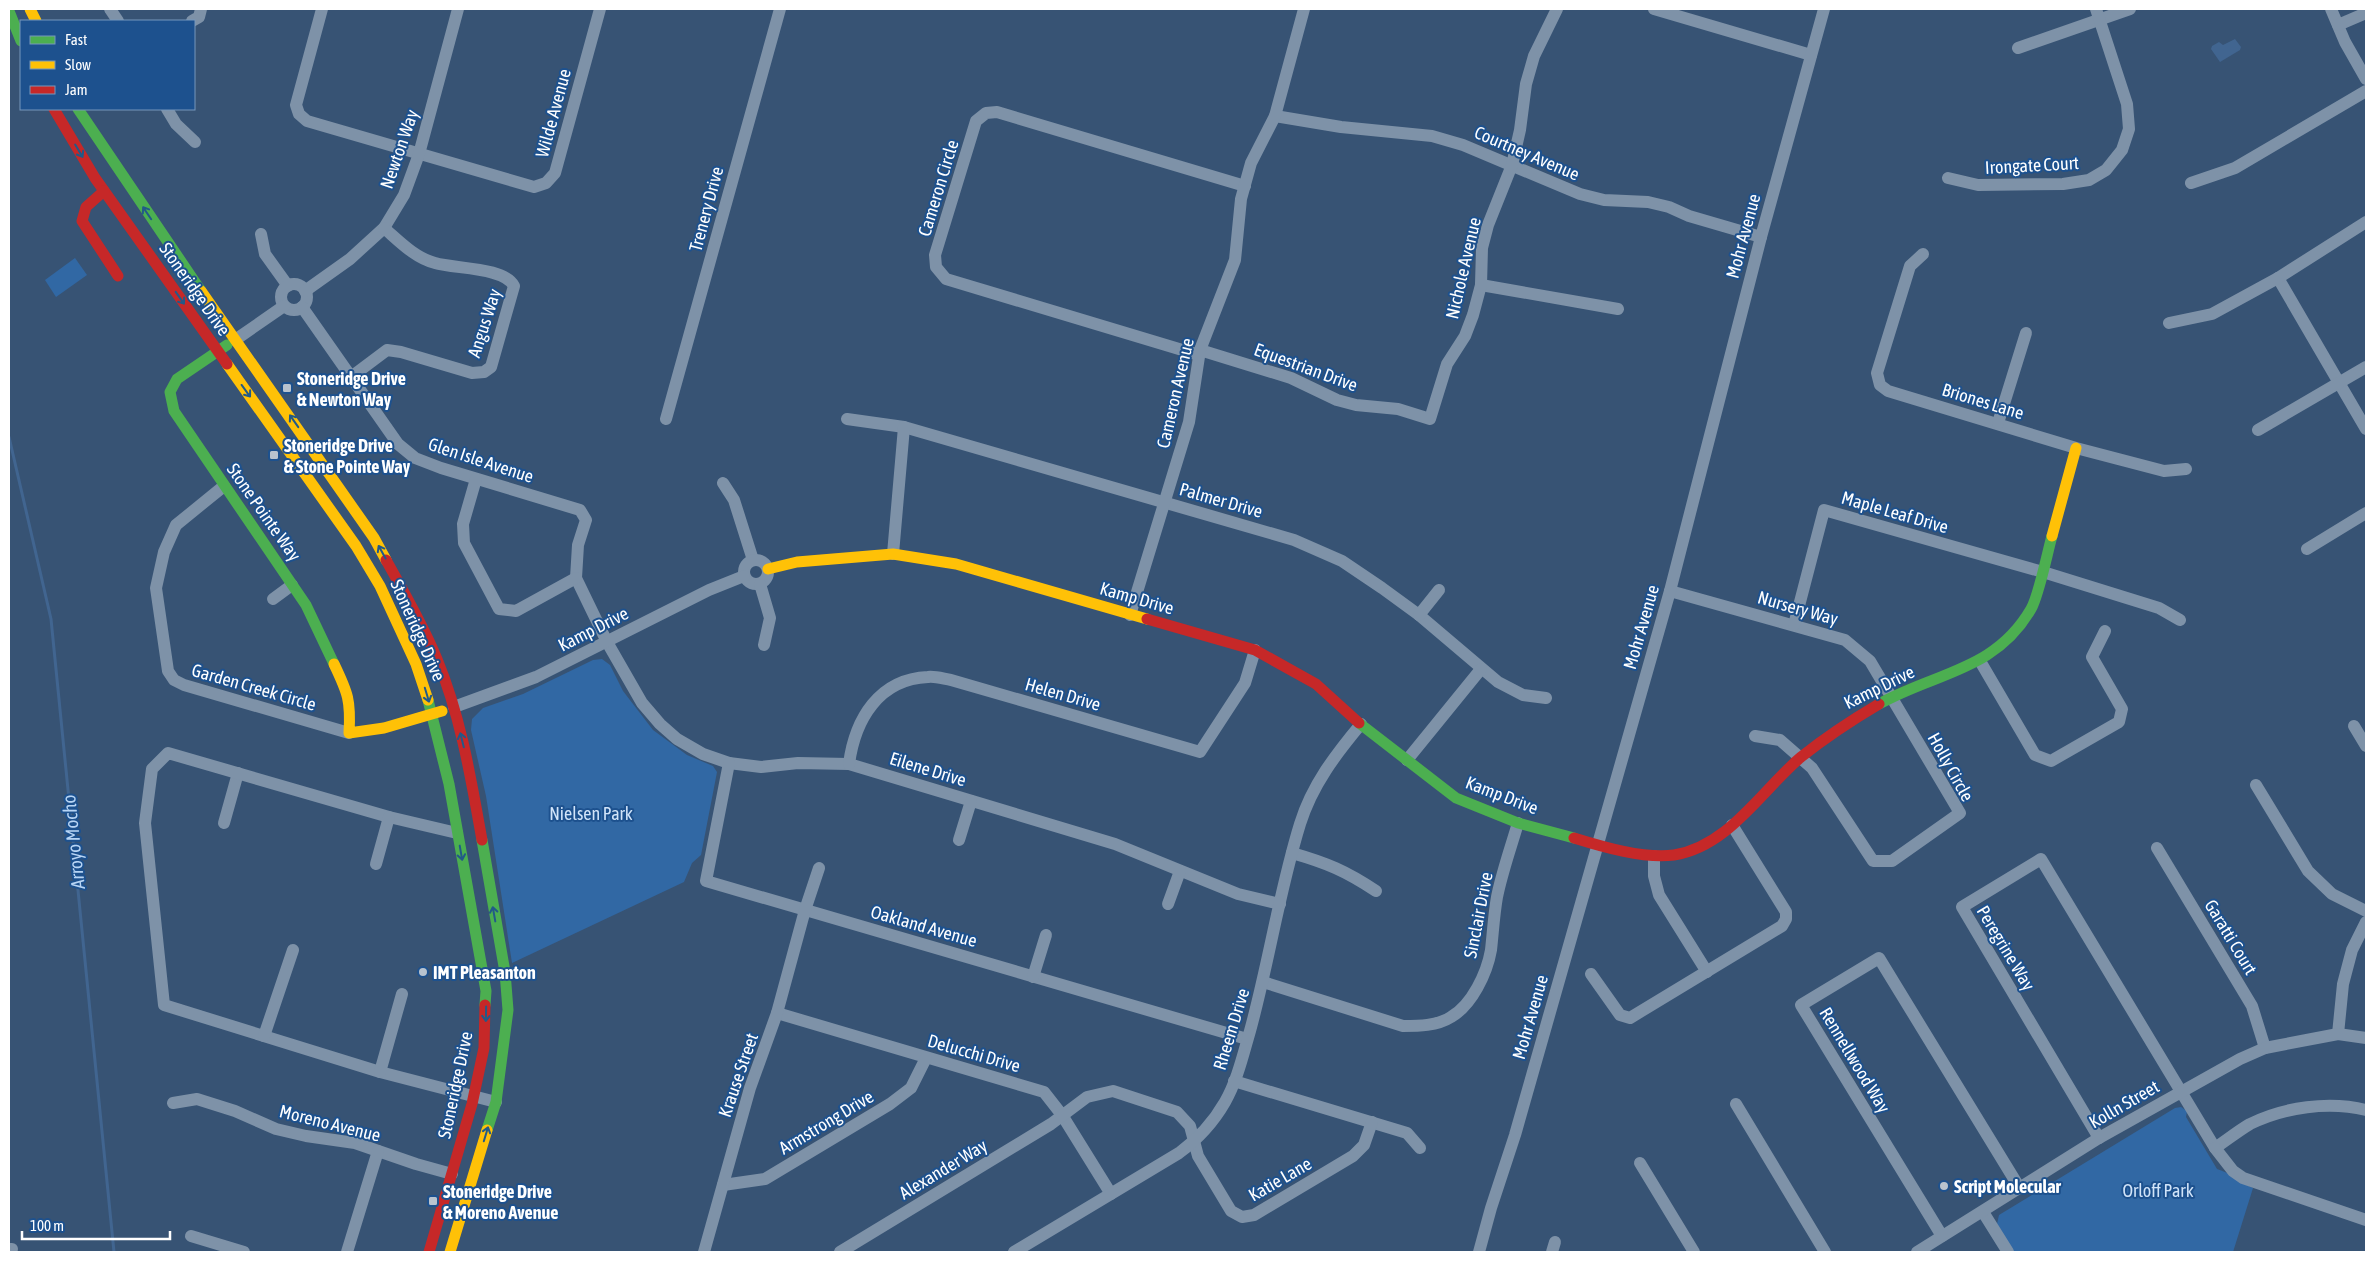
<svg xmlns="http://www.w3.org/2000/svg" width="2375" height="1261" viewBox="0 0 2375 1261" font-family="'Asap Condensed',sans-serif">
  <style>
    .green { fill: #3168a4 }
    .water { fill: #416590 }
    .lines { fill: none; stroke-linecap: round; stroke-linejoin: round }
    .stream { stroke: #416590; stroke-width: 3 }
    .street { stroke: #7e92a8; stroke-width: 12 }
    .fast { stroke: #4caf50; stroke-width: 11 }
    .slow { stroke: #ffc107; stroke-width: 11 }
    .jam { stroke: #c62828; stroke-width: 11 }
    .oneway { stroke: #225a88 }
    .poi-dot { fill: #b9c3ce; stroke: #1d518e; stroke-width: 2 }
    .labels { text-anchor: middle; dominant-baseline: central; stroke-width: 4; stroke-linejoin: round; paint-order: stroke }
    .street-label { font-size: 18px; fill: #fff; stroke: #1d518e }
    .poi-label { font-size: 18px; font-weight: bold; fill: #fff; stroke: #1d518e; text-anchor: start }
    .park-label { font-size: 18px; fill: #d1e4f9; stroke: #1d518e }
    .water-label { font-size: 19px; font-style: italic; fill: #b7d4f4; stroke: #1d518e }
  </style>
  <rect width="100%" height="100%" fill="#375374"/>
  <!-- green -->
  <g class="green">
    <polygon points="75,258 87,275 56,297 45,280"/>
    <polygon points="602,659 610,665 623,691 653,730 687,755 713,766 717,772 701,855 692,863 684,882 512,963 486,796 471,730 472,719 483,708 523,694 593,660"/>
    <path d="M2181 1107 2187 1111 2186 1117 2217 1169C2230 1173 2241 1182 2253 1188L2233 1252H2014L1997 1224 1999 1215 2175 1108Z"/>
  </g>
  <!-- water -->
  <polygon class="water" points="2235,39 2241,47 2240,50 2220,62 2211,49 2212,46 2219,42 2223,45"/>
  <g class="lines">
    <!-- stream -->
    <polyline class="stream" points="9,437 51,619 114,1252"/>
    <!-- street -->
    <g class="street">
      <polyline points="110,9 118,21"/>
      <polyline points="322,9 296,105 299,114 307,121 534,187 546,183 555,173 600,9"/>
      <polyline points="1654,9 1811,55"/>
      <polyline points="2331,9 2345,42 2366,79"/>
      <polyline points="192,21 199,17 201,9"/>
      <polyline points="2338,25 2366,13"/>
      <polyline points="2018,48 2130,9"/>
      <polyline points="167,109 176,124 195,142"/>
      <polyline points="1275,116 1341,127 1432,136 1463,145 1580,194 1604,200 1648,202 1669,207 1689,216 1761,237"/>
      <polyline points="1948,178 1978,185 2063,184 2089,180 2106,170 2122,150 2129,129 2127,104 2096,9"/>
      <polyline points="2191,183 2235,168 2366,91"/>
      <polyline points="261,234 265,254 288,286"/>
      <polyline points="1923,254 1910,266 1877,373 1880,385 1888,391 2076,448 2164,471 2186,469"/>
      <polyline points="2278,278 2366,429"/>
      <circle cx="294" cy="297" r="13"/>
      <polyline points="1481,285 1618,309"/>
      <polyline points="305,291 350,259 384,228 404,195 419,154 458,9"/>
      <polyline points="302,307 398,444 415,458 441,468 580,510 586,520 578,545 576,578 607,642 642,703 660,724 677,739 703,754 729,763 761,767 798,763 849,764 1115,844 1238,894 1280,904"/>
      <polyline points="2169,323 2212,314 2278,278 2366,222"/>
      <polyline points="235,340 284,306"/>
      <polyline points="1200,350 1291,378 1337,400 1356,405 1398,409 1430,419 1447,364 1465,336 1473,315 1481,285 1482,248 1488,225 1512,165 1520,130 1526,84 1534,56 1557,9"/>
      <polyline points="1199,355 946,279 936,267 935,255 976,121 986,113 997,112 1245,186"/>
      <path d="M351 377 387 350 401 352 472 373 484 372 491 367 514 286C504 267 455 269 435 263 415 258 399 241 384 228"/>
      <polyline points="666,419 780,9"/>
      <polyline points="847,419 904,427 1294,540 1342,561 1382,588 1419,615 1498,682 1523,695 1546,698"/>
      <polyline points="1998,423 2026,333"/>
      <polyline points="2258,430 2366,367"/>
      <polyline points="476,479 463,524 464,543 499,609 516,611 576,578"/>
      <polyline points="723,483 734,500 753,560"/>
      <polyline points="224,486 176,525 164,552 156,588 168,671 174,680 184,685 349,733"/>
      <polyline points="2307,549 2366,513"/>
      <polyline points="893,554 904,427"/>
      <circle cx="756" cy="572" r="12"/>
      <polyline points="760,584 770,618 764,645"/>
      <polyline points="1670,591 1845,640 1870,661 1960,813 1892,861 1873,861 1812,768 1780,740 1755,736"/>
      <polyline points="273,599 292,585"/>
      <polyline points="1130,615 1189,422 1200,350 1235,260 1241,199 1251,163 1275,116 1304,9"/>
      <polyline points="1419,615 1439,590"/>
      <polyline points="1794,625 1824,510 2043,572 2159,608 2180,620"/>
      <polyline points="1980,661 2035,755 2051,761 2119,722 2122,709 2092,657 2105,631"/>
      <polyline points="454,707 536,677 709,590 744,576"/>
      <polyline points="2354,726 2366,746"/>
      <polyline points="1407,760 1481,669"/>
      <polyline points="729,763 706,881 1247,1039"/>
      <path d="M849 764C855 719 879 679 928 677 935 676 944 679 951 680L1200 752 1245 683 1255 650"/>
      <polyline points="2256,785 2308,871 2332,894 2366,911"/>
      <polyline points="224,823 238,773"/>
      <polyline points="457,833 389,817 168,753 152,769 145,823 164,1005 380,1072 496,1102"/>
      <polyline points="959,840 971,801"/>
      <polyline points="2157,848 2252,1006 2265,1048"/>
      <path d="M1292 853C1327 863 1346 871 1376 891"/>
      <polyline points="1654,856 1654,876 1659,895 1707,972"/>
      <polyline points="376,864 389,817"/>
      <polyline points="1168,904 1180,871"/>
      <polyline points="1591,974 1620,1015 1630,1018 1782,926 1786,919 1786,912 1732,825"/>
      <polyline points="1033,977 1046,935"/>
      <path d="M1263 982 1403 1026C1418 1026 1437 1026 1451 1017 1472 1005 1487 973 1491 950 1493 932 1494 914 1497 897 1502 872 1511 847 1518 823"/>
      <polyline points="777,1013 1044,1092 1062,1115 1111,1194"/>
      <polyline points="2338,1034 2343,984 2352,950 2366,922"/>
      <polyline points="264,1036 293,950"/>
      <polyline points="380,1072 402,994"/>
      <polyline points="1234,1081 1407,1133 1420,1148"/>
      <polyline points="173,1103 197,1099 235,1111 276,1129 306,1136 355,1143 416,1164 452,1174"/>
      <polyline points="1736,1104 1825,1252"/>
      <path d="M2099 1138 1962 907 2041 859 2215 1148C2227 1140 2238 1131 2250 1124 2284 1107 2329 1101 2366 1110"/>
      <polyline points="2215,1148 2233,1171 2243,1178 2366,1220"/>
      <polyline points="1640,1163 1694,1252"/>
      <polyline points="723,1185 765,1179 890,1104 911,1088 926,1058"/>
      <polyline points="1983,1212 2008,1252"/>
      <polyline points="191,1236 244,1252"/>
      <polyline points="1942,1236 1801,1005 1879,958 2019,1187"/>
      <polyline points="9,1249 12,1249"/>
      <polyline points="347,1252 378,1151"/>
      <polyline points="704,1252 750,1088 777,1013 805,910 819,868"/>
      <polyline points="840,1252 1051,1124 1087,1097 1113,1091 1177,1112 1190,1126 1198,1156 1231,1211 1242,1217 1254,1215 1353,1156 1364,1145 1372,1122"/>
      <path d="M1014 1252 1179 1153C1198 1139 1213 1123 1225 1102 1237 1081 1243 1055 1250 1031 1269 962 1279 892 1300 824 1312 785 1336 754 1361 724"/>
      <polyline points="1479,1252 1491,1208 1515,1135 1670,591 1761,237 1824,9"/>
      <polyline points="1552,1252 1555,1242"/>
      <polyline points="1917,1252 2099,1138 2240,1059 2265,1048 2338,1034 2366,1038"/>
    </g>
    <!-- fast -->
    <g class="fast">
      <polyline points="9,11 21,41"/>
      <polyline points="78,109 201,291"/>
      <polyline points="227,345 177,379 170,392 174,411 306,605 334,664"/>
      <polyline points="428,700 449,784 486,991 485,1005"/>
      <path d="M1879 704C1936 672 1995 671 2031 609 2039 595 2047 554 2052 536"/>
      <polyline points="1359,723 1456,798 1518,823 1574,838"/>
      <polyline points="482,840 505,972 508,1010 496,1102 487,1130"/>
    </g>
    <!-- slow -->
    <g class="slow">
      <polyline points="30,9 36,21"/>
      <polyline points="201,291 374,538 386,560"/>
      <polyline points="227,364 356,546 380,586 416,664 428,700"/>
      <polyline points="2052,536 2076,448"/>
      <polyline points="768,569 797,562 893,554 956,564 1147,619"/>
      <path d="M334 664C348 693 351 701 349 733L384 728 442 711"/>
      <polyline points="450,1252 487,1130"/>
    </g>
    <!-- jam -->
    <g class="jam">
      <polyline points="54,109 95,178 227,364"/>
      <polyline points="104,191 86,207 82,221 118,276"/>
      <path d="M386 560C404 592 423 625 437 659 461 717 471 779 482 840"/>
      <polyline points="1147,619 1255,650 1316,684 1359,723"/>
      <path d="M1574 838C1603 847 1644 859 1674 855 1728 847 1762 790 1801 757 1826 737 1852 720 1879 704"/>
      <polyline points="429,1252 472,1104 484,1048 485,1005"/>
    </g>
  </g>
  <!-- one-way arrows -->
  <defs><path id="oneway-shaft" d="M-6 0H5M1.5-3L5.5 0L1.5 3" fill="none" stroke-width="1.6" stroke-linecap="round" stroke-linejoin="round" transform="scale(1.25)"/></defs>
  <g class="oneway">
    <use href="#oneway-shaft" transform="translate(79 151) rotate(59)"/>
    <use href="#oneway-shaft" transform="translate(147 213) rotate(-124)"/>
    <use href="#oneway-shaft" transform="translate(180 298) rotate(55)"/>
    <use href="#oneway-shaft" transform="translate(246 391) rotate(54)"/>
    <use href="#oneway-shaft" transform="translate(294 421) rotate(-125)"/>
    <use href="#oneway-shaft" transform="translate(382 552) rotate(-119)"/>
    <use href="#oneway-shaft" transform="translate(427 695) rotate(73)"/>
    <use href="#oneway-shaft" transform="translate(462 740) rotate(-104)"/>
    <use href="#oneway-shaft" transform="translate(461 853) rotate(80)"/>
    <use href="#oneway-shaft" transform="translate(494 914) rotate(-100)"/>
    <use href="#oneway-shaft" transform="translate(486 1014) rotate(91)"/>
    <use href="#oneway-shaft" transform="translate(486 1134) rotate(-73)"/>
  </g>
  <!-- markers -->
  <g class="poi-dot">
    <rect x="282" y="383" width="10" height="10" rx="2.5"/>
    <rect x="269" y="450" width="10" height="10" rx="2.5"/>
    <circle cx="423" cy="972" r="5"/>
    <circle cx="1944" cy="1186" r="5"/>
    <rect x="428" y="1196" width="10" height="10" rx="2.5"/>
  </g>
  <g class="labels">
    <!-- street labels -->
    <g class="street-label">
      <text transform="translate(553 113) rotate(-75)">Wilde Avenue</text>
      <text transform="translate(399 149) rotate(-71)">Newton Way</text>
      <text transform="translate(1527 153) rotate(23)">Courtney Avenue</text>
      <text transform="translate(2032 165) rotate(-3)">Irongate Court</text>
      <text transform="translate(938 188) rotate(-73)">Cameron Circle</text>
      <text transform="translate(706 209) rotate(-75)">Trenery Drive</text>
      <text transform="translate(1743 236) rotate(-75)">Mohr Avenue</text>
      <text transform="translate(1463 268) rotate(-77)">Nichole Avenue</text>
      <text transform="translate(195 289) rotate(55)">Stoneridge Drive</text>
      <text transform="translate(484 323) rotate(-72)">Angus Way</text>
      <text transform="translate(1306 367) rotate(20)">Equestrian Drive</text>
      <text transform="translate(1175 393) rotate(-77)">Cameron Avenue</text>
      <text transform="translate(1983 401) rotate(17)">Briones Lane</text>
      <text transform="translate(481 460) rotate(18)">Glen Isle Avenue</text>
      <text transform="translate(1221 500) rotate(16)">Palmer Drive</text>
      <text transform="translate(264 512) rotate(55)">Stone Pointe Way</text>
      <text transform="translate(1895 512) rotate(16)">Maple Leaf Drive</text>
      <text transform="translate(1137 598) rotate(16)">Kamp Drive</text>
      <text transform="translate(1798 608) rotate(16)">Nursery Way</text>
      <text transform="translate(1641 627) rotate(-74)">Mohr Avenue</text>
      <text transform="translate(593 629) rotate(-27)">Kamp Drive</text>
      <text transform="translate(418 630) rotate(66)">Stoneridge Drive</text>
      <text transform="translate(254 687) rotate(16)">Garden Creek Circle</text>
      <text transform="translate(1879 687) rotate(-26)">Kamp Drive</text>
      <text transform="translate(1063 694) rotate(16)">Helen Drive</text>
      <text transform="translate(1951 767) rotate(61)">Holly Circle</text>
      <text transform="translate(928 769) rotate(17)">Eilene Drive</text>
      <text transform="translate(1502 795) rotate(21)">Kamp Drive</text>
      <text transform="translate(1478 915) rotate(-79)">Sinclair Drive</text>
      <text transform="translate(924 926) rotate(16)">Oakland Avenue</text>
      <text transform="translate(2231 937) rotate(59)">Garatti Court</text>
      <text transform="translate(2006 948) rotate(59)">Peregrine Way</text>
      <text transform="translate(1530 1017) rotate(-74)">Mohr Avenue</text>
      <text transform="translate(1231 1029) rotate(-73)">Rheem Drive</text>
      <text transform="translate(974 1053) rotate(16)">Delucchi Drive</text>
      <text transform="translate(1855 1060) rotate(59)">Rennellwood Way</text>
      <text transform="translate(738 1075) rotate(-71)">Krause Street</text>
      <text transform="translate(455 1085) rotate(-78)">Stoneridge Drive</text>
      <text transform="translate(2124 1104) rotate(-30)">Kolln Street</text>
      <text transform="translate(826 1122) rotate(-31)">Armstrong Drive</text>
      <text transform="translate(330 1123) rotate(14)">Moreno Avenue</text>
      <text transform="translate(943 1169) rotate(-31)">Alexander Way</text>
      <text transform="translate(1280 1179) rotate(-30)">Katie Lane</text>
    </g>
    <!-- poi labels -->
    <g class="poi-label">
      <text x="297" y="378">Stoneridge Drive<tspan x="297" dy="21">&amp; Newton Way</tspan></text>
      <text x="284" y="445">Stoneridge Drive<tspan x="284" dy="21">&amp; Stone Pointe Way</tspan></text>
      <text x="433" y="972">IMT Pleasanton</text>
      <text x="1954" y="1186">Script Molecular</text>
      <text x="443" y="1191">Stoneridge Drive<tspan x="443" dy="21">&amp; Moreno Avenue</tspan></text>
    </g>
    <!-- park labels -->
    <g class="park-label">
      <text x="591" y="813">Nielsen Park</text>
      <text x="2158" y="1190">Orloff Park</text>
    </g>
    <!-- water labels -->
    <g class="water-label">
      <text transform="translate(73 842) rotate(-96)">Arroyo Mocho</text>
    </g>
  </g>
  <!-- border -->
  <rect width="2375" height="1261" fill="none" stroke="#ffffff" stroke-width="20"/>
  <!-- legend -->
  <rect x="20" y="20" width="175" height="90" fill="#1d518e" stroke="#7797bb"/>
  <rect x="30" y="36" width="25" height="8" fill="#4caf50" stroke="#7797bb"/>
  <text x="65" y="45" font-size="15" fill="#ffffff">Fast</text>
  <rect x="30" y="61" width="25" height="8" fill="#ffc107" stroke="#7797bb"/>
  <text x="65" y="70" font-size="15" fill="#ffffff">Slow</text>
  <rect x="30" y="86" width="25" height="8" fill="#c62828" stroke="#7797bb"/>
  <text x="65" y="95" font-size="15" fill="#ffffff">Jam</text>
  <!-- scale -->
  <path d="M22 1231v8h148v-8" fill="none" stroke="#ffffff" stroke-width="2.5"/>
  <text x="30" y="1231" font-size="15" fill="#ffffff" stroke="#1d518e" stroke-width="4" paint-order="stroke">100 m</text>
</svg>
